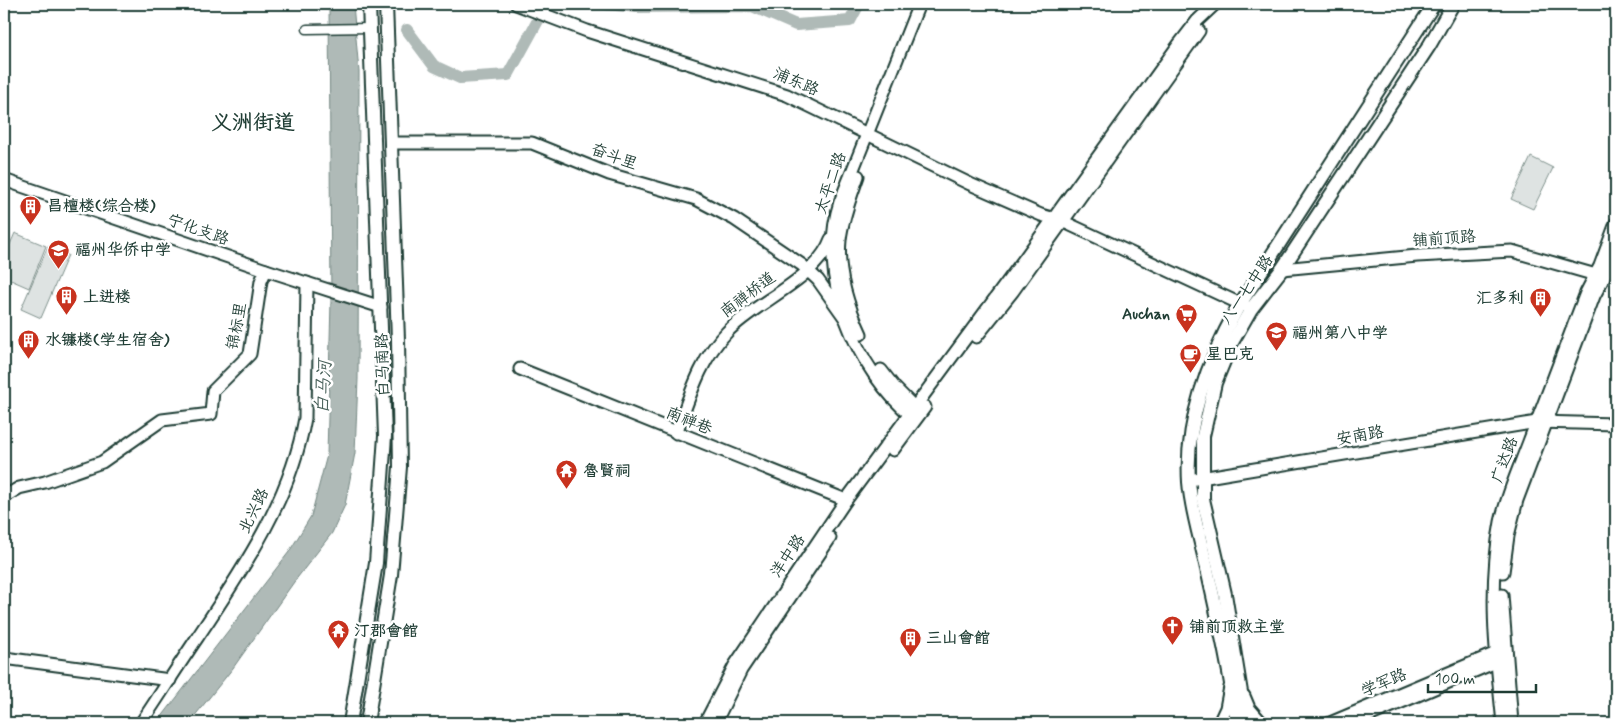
<svg xmlns="http://www.w3.org/2000/svg" width="1620" height="727" viewBox="0 0 1620 727" font-family="Mynerve,'LXGW WenKai TC',sans-serif">
  <style>
    .green { fill: #dee3e2; stroke: #7e908b }
    .water { fill: #afbab7; stroke: #758883 }
    .lines { fill: none; stroke-linecap: round; stroke-linejoin: round }
    .river { stroke: #afbab7; stroke-width: 12 }
    .street-casing { stroke: #1f3d34; stroke-width: 11 }
    .secondary-casing { stroke: #1f3d34; stroke-width: 15 }
    .primary-casing { stroke: #1f3d34; stroke-width: 16 }
    .street { stroke: #fff; stroke-width: 8 }
    .secondary { stroke: #fff; stroke-width: 11 }
    .primary { stroke: #fff; stroke-width: 12 }
    .labels { text-anchor: middle; dominant-baseline: central; stroke-width: 5; stroke-linejoin: round; paint-order: stroke }
    .street-label { font-size: 16px; fill: #1f3d34; stroke: #fff }
    .poi-label { font-size: 16px; font-weight: bold; fill: #1f3d34; stroke: #fff; text-anchor: start }
    .water-label { font-size: 18px; font-style: italic; fill: #4a625b; stroke: #fff }
    .district-label { font-size: 21px; font-weight: bold; fill: #1f3d34; stroke: #fff }
  </style>
  <rect width="100%" height="100%" fill="#fff"/>
  <filter id="ink" filterUnits="userSpaceOnUse"><feTurbulence type="fractalNoise" baseFrequency=".02" numOctaves="2"/><feDisplacementMap in="SourceGraphic" scale="10" xChannelSelector="R" yChannelSelector="G"/><feConvolveMatrix kernelMatrix="1 2 1 2 8 2 1 2 1" color-interpolation-filters="sRGB"/></filter>
  <g filter="url(#ink)">
    <!-- green -->
    <g class="green">
      <polygon points="1531,157 1553,168 1533,209 1511,199"/>
      <polygon points="15,233 46,246 29,288 4,277 4,258"/>
      <polygon points="48,246 68,255 41,318 21,309"/>
    </g>
    <!-- water -->
    <polygon class="water" points="329,4 353,4 359,72 358,379 355,453 345,505 332,533 294,582 233,668 189,723 157,723 289,552 311,516 327,455 331,301"/>
    <g class="lines">
      <!-- river -->
      <g class="river">
        <polyline points="605,4 638,7 752,6 796,25 850,21 859,4"/>
        <polyline points="407,30 434,66 460,78 508,75 547,4"/>
      </g>
      <defs>
        <polyline id="street" points="307,29 371,28"/>
        <g id="secondary">
          <polyline points="516,4 587,31 787,95 970,184 1041,215 1062,221 1247,307"/>
          <polyline points="391,143 532,143 609,174 696,199 734,219 802,265 818,280 845,318"/>
          <path d="M858 176C851 196 842 219 840 240 837 271 848 306 861 334"/>
          <polyline points="4,180 266,270 381,307"/>
          <polyline points="1282,269 1417,256 1512,251 1603,277"/>
          <polyline points="976,337 1013,291 1199,31"/>
          <polyline points="520,369 846,500"/>
          <polyline points="881,370 895,388 919,412"/>
          <path d="M914 418C855 370 816 276 840 202L919 4"/>
          <path d="M676 433C689 399 700 359 727 332 756 301 816 280 831 239"/>
          <polyline points="893,450 925,407"/>
          <polyline points="1189,480 1537,422 1616,424"/>
          <polyline points="4,497 19,488 45,482 102,462 162,420 211,414 213,391 250,354 261,281 266,270"/>
          <polyline points="1503,572 1508,536 1517,500 1594,296 1604,277 1616,247"/>
          <polyline points="1502,595 1512,723"/>
          <polyline points="4,658 170,680"/>
          <polyline points="1244,696 1249,708 1262,723"/>
          <path d="M141 723C160 695 178 666 197 638 242 571 291 499 305 418L307 283"/>
          <polyline points="705,723 735,665 846,500 1025,258 1180,43 1197,21 1215,4"/>
          <polyline points="715,723 741,670 830,538"/>
          <polyline points="1219,723 1226,708 1230,687"/>
          <polyline points="1330,723 1501,651"/>
          <polyline points="1352,723 1503,659"/>
          <path d="M1503 723C1496 657 1488 588 1501 522 1507 494 1520 466 1530 439 1549 391 1567 342 1586 293L1600 266 1616 223"/>
        </g>
        <g id="primary">
          <polyline points="350,723 376,563 385,436 369,4"/>
          <polyline points="367,723 391,575 400,467 398,340 386,4"/>
          <path d="M1237 723C1230 668 1217 614 1205 560 1199 534 1191 508 1189 482 1185 420 1208 361 1237 309L1434 4"/>
          <polyline points="1246,723 1225,594 1203,499 1203,436 1215,383 1231,344 1251,309 1282,269 1429,46 1453,4"/>
        </g>
      </defs>
      <!-- street casing -->
      <use href="#street" class="street-casing"/>
      <!-- secondary casing -->
      <use href="#secondary" class="secondary-casing"/>
      <!-- primary casing -->
      <use href="#primary" class="primary-casing"/>
      <!-- street -->
      <use href="#street" class="street"/>
      <!-- secondary -->
      <use href="#secondary" class="secondary"/>
      <!-- primary -->
      <use href="#primary" class="primary"/>
    </g>
  </g>
  <!-- icons -->
  <defs>
    <symbol id="building-pin" viewBox="-11 -11 22 30"><path d="M0 17L-7.5 6A9.5 9.5 0 1 1 7.5 6Z" fill="#c8321e" stroke="#fff"/><path d="M-4-6H4V6H1V3H-1V6H-4ZM-2.5-4.3h1.7v1.8h-1.7ZM.8-4.3h1.7v1.8H.8ZM-2.5-1h1.7V.8h-1.7ZM.8-1h1.7V.8H.8Z" fill="#fff"/></symbol>
    <symbol id="school-pin" viewBox="-11 -11 22 30"><path d="M0 17L-7.5 6A9.5 9.5 0 1 1 7.5 6Z" fill="#c8321e" stroke="#fff"/><path d="M0-5L7-2L0 1L-7-2ZM-4 1L0 2.5L4 1V4Q0 6-4 4Z" fill="#fff"/></symbol>
    <symbol id="supermarket-pin" viewBox="-11 -11 22 30"><path d="M0 17L-7.5 6A9.5 9.5 0 1 1 7.5 6Z" fill="#c8321e" stroke="#fff"/><path d="M-6-5.5h2.5l.6 2H6L4.5 2H-2.5L-4.4-4H-6ZM-1.5 3.2a1.3 1.3 0 1 0 .1 0ZM3 3.2a1.3 1.3 0 1 0 .1 0Z" fill="#fff"/></symbol>
    <symbol id="cafe-pin" viewBox="-11 -11 22 30"><path d="M0 17L-7.5 6A9.5 9.5 0 1 1 7.5 6Z" fill="#c8321e" stroke="#fff"/><path d="M-5.5-4.5H6V0H3Q3 3.5 0 3.5H-2.5Q-5.5 3.5-5.5 0ZM3-3.2v2h1.7v-2ZM-6 4.5H4V6H-6Z" fill="#fff"/></symbol>
    <symbol id="temple-pin" viewBox="-11 -11 22 30"><path d="M0 17L-7.5 6A9.5 9.5 0 1 1 7.5 6Z" fill="#c8321e" stroke="#fff"/><path d="M0-6L5-2H3V0L6.5 2.5H4V6H1.5V3h-3V6H-4V2.5H-6.5L-3 0V-2H-5Z" fill="#fff"/></symbol>
    <symbol id="church-pin" viewBox="-11 -11 22 30"><path d="M0 17L-7.5 6A9.5 9.5 0 1 1 7.5 6Z" fill="#c8321e" stroke="#fff"/><path d="M-1.2-6h2.4v3.5h3.3v2.4h-3.3V6h-2.4V-.1h-3.3v-2.4h3.3Z" fill="#fff"/></symbol>
  </defs>
  <g fill-rule="evenodd">
    <use href="#building-pin" x="18" y="194" width="25" height="34"/>
    <use href="#school-pin" x="46" y="238" width="25" height="34"/>
    <use href="#building-pin" x="54" y="284" width="25" height="34"/>
    <use href="#building-pin" x="1528" y="286" width="25" height="34"/>
    <use href="#supermarket-pin" x="1174" y="302" width="25" height="34"/>
    <use href="#school-pin" x="1264" y="320" width="25" height="34"/>
    <use href="#building-pin" x="16" y="328" width="25" height="34"/>
    <use href="#cafe-pin" x="1178" y="342" width="25" height="34"/>
    <use href="#temple-pin" x="554" y="458" width="25" height="34"/>
    <use href="#church-pin" x="1160" y="614" width="25" height="34"/>
    <use href="#temple-pin" x="326" y="618" width="25" height="34"/>
    <use href="#building-pin" x="898" y="626" width="25" height="34"/>
  </g>
  <g class="labels">
    <!-- street labels -->
    <g class="street-label">
      <text transform="translate(796 82) rotate(23)">浦东路</text>
      <text transform="translate(614 157) rotate(20)">奋斗里</text>
      <text transform="translate(831 183) rotate(-71)">太平二路</text>
      <text transform="translate(198 230) rotate(19)">宁化支路</text>
      <text transform="translate(1444 239) rotate(-4)">铺前顶路</text>
      <text transform="translate(1247 290) rotate(-56)">八一七中路</text>
      <text transform="translate(748 295) rotate(-37)">南禅桥道</text>
      <text transform="translate(237 326) rotate(-79)">锦标里</text>
      <text transform="translate(383 365) rotate(-92)">白马南路</text>
      <text transform="translate(689 421) rotate(22)">南禅巷</text>
      <text transform="translate(1360 436) rotate(-10)">安南路</text>
      <text transform="translate(1505 460) rotate(-70)">广达路</text>
      <text transform="translate(254 511) rotate(-64)">北兴路</text>
      <text transform="translate(788 556) rotate(-56)">洋中路</text>
      <text transform="translate(1384 683) rotate(-23)">学军路</text>
    </g>
    <!-- poi labels -->
    <g class="poi-label">
      <text x="47" y="206">昌檀楼(综合楼)</text>
      <text x="75" y="250">福州华侨中学</text>
      <text x="83" y="297">上进楼</text>
      <text x="1524" y="298" text-anchor="end">汇多利</text>
      <text x="1170" y="314" text-anchor="end">Auchan</text>
      <text x="1292" y="333">福州第八中学</text>
      <text x="45" y="340">水镰楼(学生宿舍)</text>
      <text x="1206" y="354">星巴克</text>
      <text x="583" y="471">魯賢祠</text>
      <text x="1189" y="627">铺前顶救主堂</text>
      <text x="354" y="631">汀郡會館</text>
      <text x="926" y="638">三山會館</text>
    </g>
    <!-- water labels -->
    <g class="water-label">
      <text transform="translate(324 387) rotate(-87)">白马河</text>
    </g>
    <!-- district labels -->
    <g class="district-label">
      <text x="253" y="123">义洲街道</text>
    </g>
  </g>
  <!-- margin -->
  <rect width="1620" height="727" fill="none" stroke="#fff" stroke-width="20"/>
  <rect x="10" y="10" width="1600" height="707" fill="none" stroke="#1f3d34" stroke-width="2" filter="url(#ink)"/>
  <!-- scale -->
  <path d="M1428 684v8h108v-8" fill="none" stroke="#1f3d34" stroke-width="2.5"/>
  <text x="1435" y="684" font-size="15" fill="#1f3d34" stroke="#ffffff" stroke-width="4" paint-order="stroke">100 m</text>
</svg>
